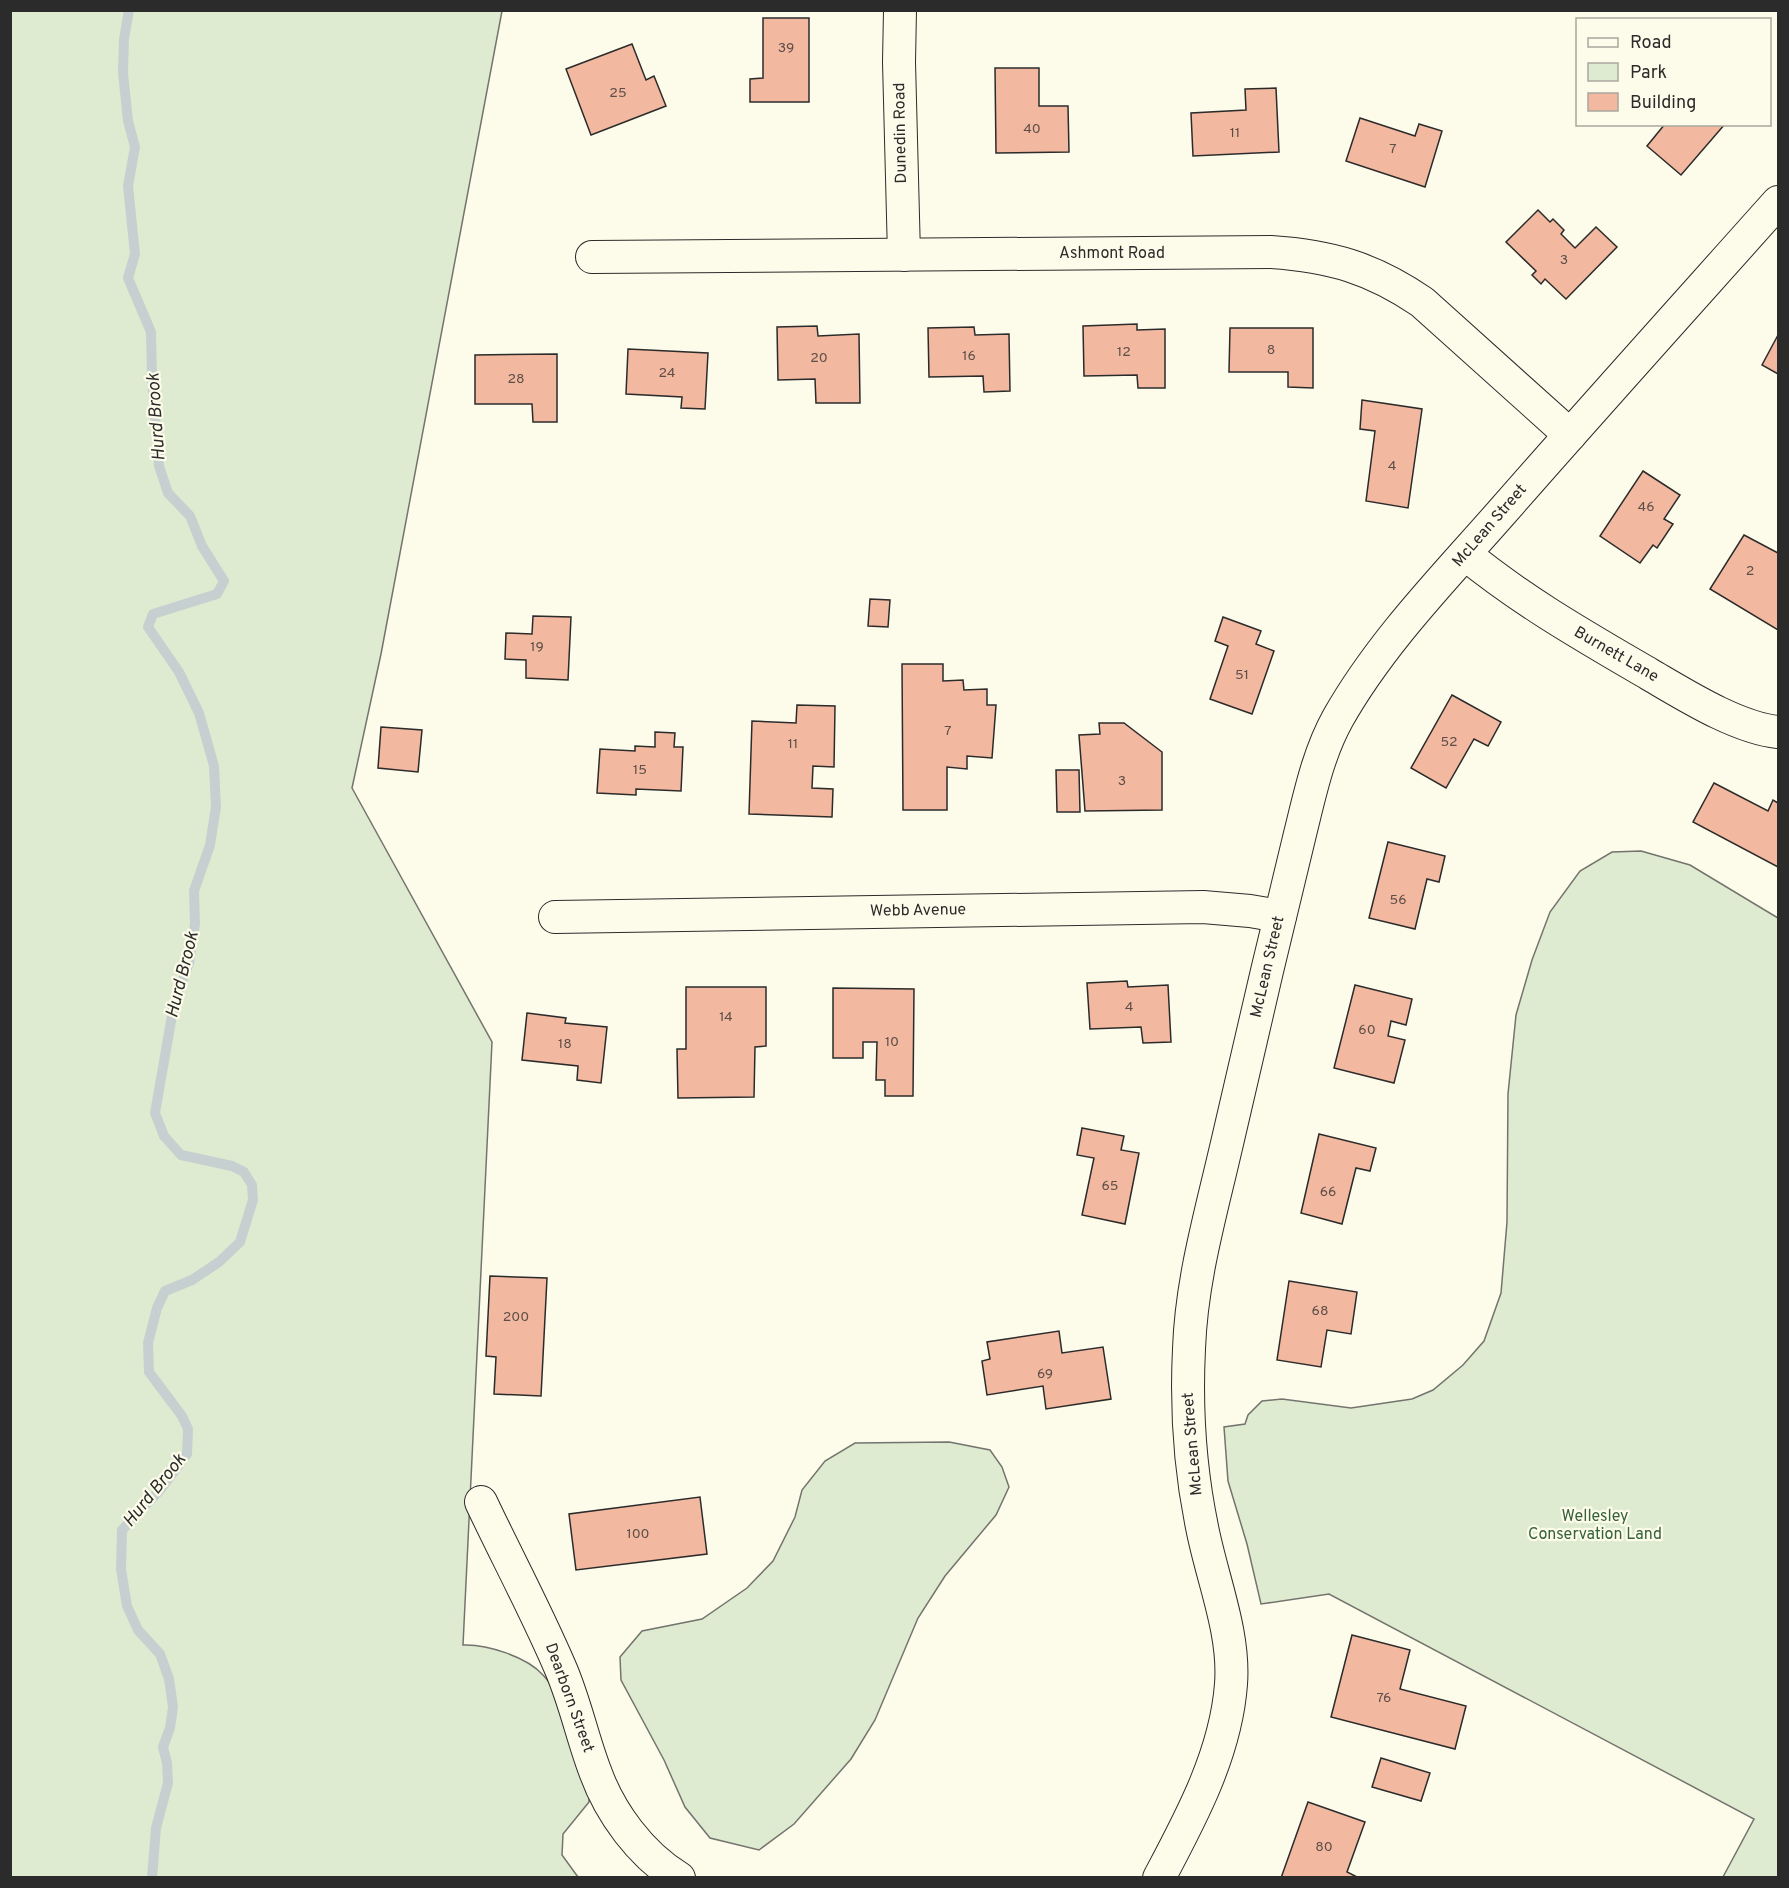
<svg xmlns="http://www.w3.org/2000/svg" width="1789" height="1888" viewBox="0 0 1789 1888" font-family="Overpass,sans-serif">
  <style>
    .green { fill: #deebd1; stroke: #74746e; stroke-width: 1.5 }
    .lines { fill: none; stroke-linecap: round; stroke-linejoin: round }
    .stream { stroke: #c7d0d0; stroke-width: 10 }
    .building { fill: #f2b8a0; stroke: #2b2b2b; stroke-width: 1.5 }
    .street-casing { stroke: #2b2b2b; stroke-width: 34 }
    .street { stroke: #fdfbea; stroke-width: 32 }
    .labels { text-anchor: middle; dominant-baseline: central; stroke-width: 4.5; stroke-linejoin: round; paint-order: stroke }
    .number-label { font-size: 14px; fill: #5d4e48 }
    .street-label { font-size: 16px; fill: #2b2b2b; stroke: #fdfbea }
    .park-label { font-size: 16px; fill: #34623c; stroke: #fdfbea }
    .water-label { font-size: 18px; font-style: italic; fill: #2b2b2b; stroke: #fdfbea }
  </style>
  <rect width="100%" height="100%" fill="#fdfbea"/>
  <!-- green -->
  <g class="green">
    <path d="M10 11H502L381 654 352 788 492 1042 463 1645C487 1644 527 1657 543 1675 555 1687 583 1743 588 1760 591 1773 589 1789 589 1802L563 1834 562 1855 578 1877H11Z"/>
    <polygon points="1641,851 1690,865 1778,918 1778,1877 1723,1877 1754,1819 1329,1594 1261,1604 1247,1544 1228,1481 1224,1427 1245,1424 1248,1415 1262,1401 1282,1399 1351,1408 1412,1399 1433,1390 1463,1365 1484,1341 1501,1293 1507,1222 1508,1094 1516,1015 1532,960 1550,912 1580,871 1612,852"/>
    <polygon points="949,1442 990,1450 1002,1467 1009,1487 996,1515 945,1576 918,1618 875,1720 851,1759 794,1824 759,1850 710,1838 685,1807 664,1760 621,1680 620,1657 642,1631 702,1619 747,1588 773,1561 795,1517 802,1490 825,1461 855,1443"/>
  </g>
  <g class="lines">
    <!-- stream -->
    <polyline class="stream" points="129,10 124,39 123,73 128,121 135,147 128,186 135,254 128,278 151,332 152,376 159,466 168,493 190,516 202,546 224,581 217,594 153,614 148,627 179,672 199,713 214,766 216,807 210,845 194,891 195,924 189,963 174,1004 155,1113 164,1136 181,1155 232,1166 244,1172 252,1185 253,1200 240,1242 219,1262 192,1280 165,1291 157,1308 148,1343 149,1372 182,1416 188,1429 187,1454 160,1490 122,1530 121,1569 127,1606 138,1630 160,1654 169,1679 173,1707 170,1728 163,1747 167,1763 168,1783 156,1828 152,1878"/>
  </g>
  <!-- building -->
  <g class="building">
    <polygon points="763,18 809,18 809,102 750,102 750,79 763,78"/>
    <polygon points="632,44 646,80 654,76 666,106 591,135 566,69"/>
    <polygon points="995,68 1039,68 1039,106 1068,106 1069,152 996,153"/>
    <polygon points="1276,88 1279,152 1193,156 1191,113 1246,110 1245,89"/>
    <polygon points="1360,118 1415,136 1419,124 1442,131 1425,187 1346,161"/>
    <polygon points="1665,124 1725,124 1681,175 1647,146"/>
    <polygon points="1538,210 1550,222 1553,219 1564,230 1561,234 1575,248 1596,227 1617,247 1566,299 1545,279 1541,284 1532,275 1536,271 1506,242"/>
    <polygon points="1137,324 1137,330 1165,329 1165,388 1138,388 1137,375 1084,376 1083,326"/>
    <polygon points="817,326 818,336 859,334 860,403 816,403 815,379 778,380 777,327"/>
    <polygon points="974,327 975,335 1009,334 1010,391 984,392 983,376 929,377 928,328"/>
    <polygon points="1230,328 1313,328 1313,388 1288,387 1288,372 1229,372"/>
    <polygon points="1778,335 1778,374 1762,365"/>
    <polygon points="628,349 708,353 705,409 681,408 682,397 626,394"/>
    <polygon points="557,354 557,422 533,422 532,404 475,404 475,355"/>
    <polygon points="1362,400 1422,409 1408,508 1366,501 1375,431 1360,429"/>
    <polygon points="1643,471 1680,495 1664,519 1673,524 1657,548 1653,545 1640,563 1600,536"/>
    <polygon points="1744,535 1778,553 1778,630 1710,589"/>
    <polygon points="870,599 890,600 888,627 868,626"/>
    <polygon points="533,616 571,617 568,680 526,678 526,660 505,659 506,633 532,634"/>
    <polygon points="1223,617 1261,631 1256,644 1274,651 1252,714 1210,699 1228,646 1215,641"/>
    <polygon points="902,664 943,664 943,681 963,680 964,690 987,689 987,705 996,705 992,758 967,756 967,769 947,767 947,810 903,810"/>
    <polygon points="1452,695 1501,722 1488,746 1474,739 1446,788 1411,768"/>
    <polygon points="797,705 835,706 834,767 813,766 812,788 833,789 832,817 749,814 752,721 796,723"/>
    <polygon points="1099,723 1124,723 1162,752 1162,810 1085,811 1079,735 1100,734"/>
    <polygon points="381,727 422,730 418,772 378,768"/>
    <polygon points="655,732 675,733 674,747 683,747 681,791 636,789 636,795 597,793 600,749 635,751 635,746 655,747"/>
    <polygon points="1056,770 1079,770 1080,812 1057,812"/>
    <polygon points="1714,783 1768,811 1773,800 1778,803 1778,867 1693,822"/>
    <polygon points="1388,842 1445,856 1439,882 1427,879 1415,929 1369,918"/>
    <polygon points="1127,981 1128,987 1168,985 1171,1042 1143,1043 1141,1027 1090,1029 1087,983"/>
    <polygon points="1355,985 1412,999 1406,1025 1391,1021 1388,1036 1405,1040 1394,1083 1334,1068"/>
    <polygon points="686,987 766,987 766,1046 755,1047 754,1097 678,1098 677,1049 686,1049"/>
    <polygon points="833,988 914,989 913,1096 885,1096 885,1080 876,1080 877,1042 863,1042 863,1058 833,1058"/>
    <polygon points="527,1013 566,1018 565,1023 607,1027 601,1083 577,1080 578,1066 522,1060"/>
    <polygon points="1082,1128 1124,1136 1121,1150 1139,1153 1125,1224 1082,1215 1094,1158 1077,1155"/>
    <polygon points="1319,1134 1376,1148 1370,1171 1356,1168 1342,1224 1301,1213"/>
    <polygon points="490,1276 547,1278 541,1396 494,1394 496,1357 486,1356"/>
    <polygon points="1289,1281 1357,1292 1351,1334 1327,1330 1321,1367 1277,1360"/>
    <polygon points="1059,1331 1062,1353 1103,1347 1111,1399 1046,1409 1043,1386 987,1395 982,1361 990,1359 987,1342"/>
    <polygon points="700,1497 707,1554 576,1570 569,1514"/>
    <polygon points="1352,1635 1410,1650 1400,1689 1466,1706 1455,1749 1331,1717"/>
    <polygon points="1381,1758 1430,1773 1421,1801 1372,1787"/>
    <polygon points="1308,1802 1365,1822 1347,1872 1359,1878 1281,1878"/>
  </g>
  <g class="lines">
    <defs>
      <g id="street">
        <polyline points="900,10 899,62 904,255"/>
        <path d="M592 257 1271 252C1331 256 1372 268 1422 302L1570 435"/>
        <path d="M1465 554C1524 602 1584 636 1649 674 1685 695 1737 728 1778 732"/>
        <polyline points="555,917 1203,907 1250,911 1280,916"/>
        <path d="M481 1502C507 1557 536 1611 560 1667 575 1701 582 1737 595 1771 610 1813 641 1855 679 1878"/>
        <path d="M1159 1878C1191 1818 1226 1753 1231 1684 1235 1632 1212 1579 1202 1527 1190 1469 1186 1409 1189 1349 1191 1289 1206 1231 1220 1173 1236 1106 1251 1039 1267 971 1278 926 1289 880 1300 834 1310 794 1318 754 1338 718 1381 642 1445 577 1502 512 1593 408 1686 305 1778 202"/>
      </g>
    </defs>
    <!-- street casing -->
    <use href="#street" class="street-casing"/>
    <!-- street -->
    <use href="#street" class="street"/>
  </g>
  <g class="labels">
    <!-- number labels -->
    <g class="number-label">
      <text x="786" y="48">39</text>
      <text x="618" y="93">25</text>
      <text x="1032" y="129">40</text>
      <text x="1235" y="133">11</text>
      <text x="1393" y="149">7</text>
      <text x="1564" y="260">3</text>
      <text x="1271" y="350">8</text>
      <text x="1124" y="352">12</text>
      <text x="969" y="356">16</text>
      <text x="819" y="358">20</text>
      <text x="667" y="373">24</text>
      <text x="516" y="379">28</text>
      <text x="1392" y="466">4</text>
      <text x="1646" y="507">46</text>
      <text x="1750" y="571">2</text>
      <text x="537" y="647">19</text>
      <text x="1242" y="675">51</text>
      <text x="948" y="731">7</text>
      <text x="1449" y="742">52</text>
      <text x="793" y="744">11</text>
      <text x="640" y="770">15</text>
      <text x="1122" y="781">3</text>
      <text x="1398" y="900">56</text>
      <text x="1129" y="1007">4</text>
      <text x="726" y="1017">14</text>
      <text x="1367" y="1030">60</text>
      <text x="892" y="1042">10</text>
      <text x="565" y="1044">18</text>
      <text x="1110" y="1186">65</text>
      <text x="1328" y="1192">66</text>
      <text x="1320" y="1311">68</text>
      <text x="516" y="1317">200</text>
      <text x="1045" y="1374">69</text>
      <text x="638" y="1534">100</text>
      <text x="1384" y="1698">76</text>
      <text x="1324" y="1847">80</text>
    </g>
    <!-- street labels -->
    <g class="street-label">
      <text transform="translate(901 133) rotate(-91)">Dunedin Road</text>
      <text x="1112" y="254">Ashmont Road</text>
      <text transform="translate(1490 526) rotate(-49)">McLean Street</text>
      <text transform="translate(1616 655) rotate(30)">Burnett Lane</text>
      <text transform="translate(918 911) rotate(-1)">Webb Avenue</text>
      <text transform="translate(1268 967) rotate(-77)">McLean Street</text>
      <text transform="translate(1193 1444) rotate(-95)">McLean Street</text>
      <text transform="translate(569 1698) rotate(70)">Dearborn Street</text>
    </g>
    <!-- park labels -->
    <g class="park-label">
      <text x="1595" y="1517">Wellesley<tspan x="1595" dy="18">Conservation Land</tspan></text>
    </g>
    <!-- water labels -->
    <g class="water-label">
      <text transform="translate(157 417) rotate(-94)">Hurd Brook</text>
      <text transform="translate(183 975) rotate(-76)">Hurd Brook</text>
      <text transform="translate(155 1491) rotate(-51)">Hurd Brook</text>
    </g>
  </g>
  <!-- border -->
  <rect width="1789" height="1888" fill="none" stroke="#2b2b2b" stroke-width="24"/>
  <!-- legend -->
  <rect x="1576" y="18" width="195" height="108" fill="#fdfbea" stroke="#a9a89e" stroke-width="1.5"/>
  <rect x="1588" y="38" width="30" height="9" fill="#fdfbea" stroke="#a9a89e" stroke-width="1.5"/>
  <text x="1630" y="48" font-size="18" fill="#2b2b2b">Road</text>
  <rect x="1588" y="63" width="30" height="18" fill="#deebd1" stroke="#a9a89e" stroke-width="1.5"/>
  <text x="1630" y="78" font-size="18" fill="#2b2b2b">Park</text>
  <rect x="1588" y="93" width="30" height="18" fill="#f2b8a0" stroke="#a9a89e" stroke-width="1.5"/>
  <text x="1630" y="108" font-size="18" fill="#2b2b2b">Building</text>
</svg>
